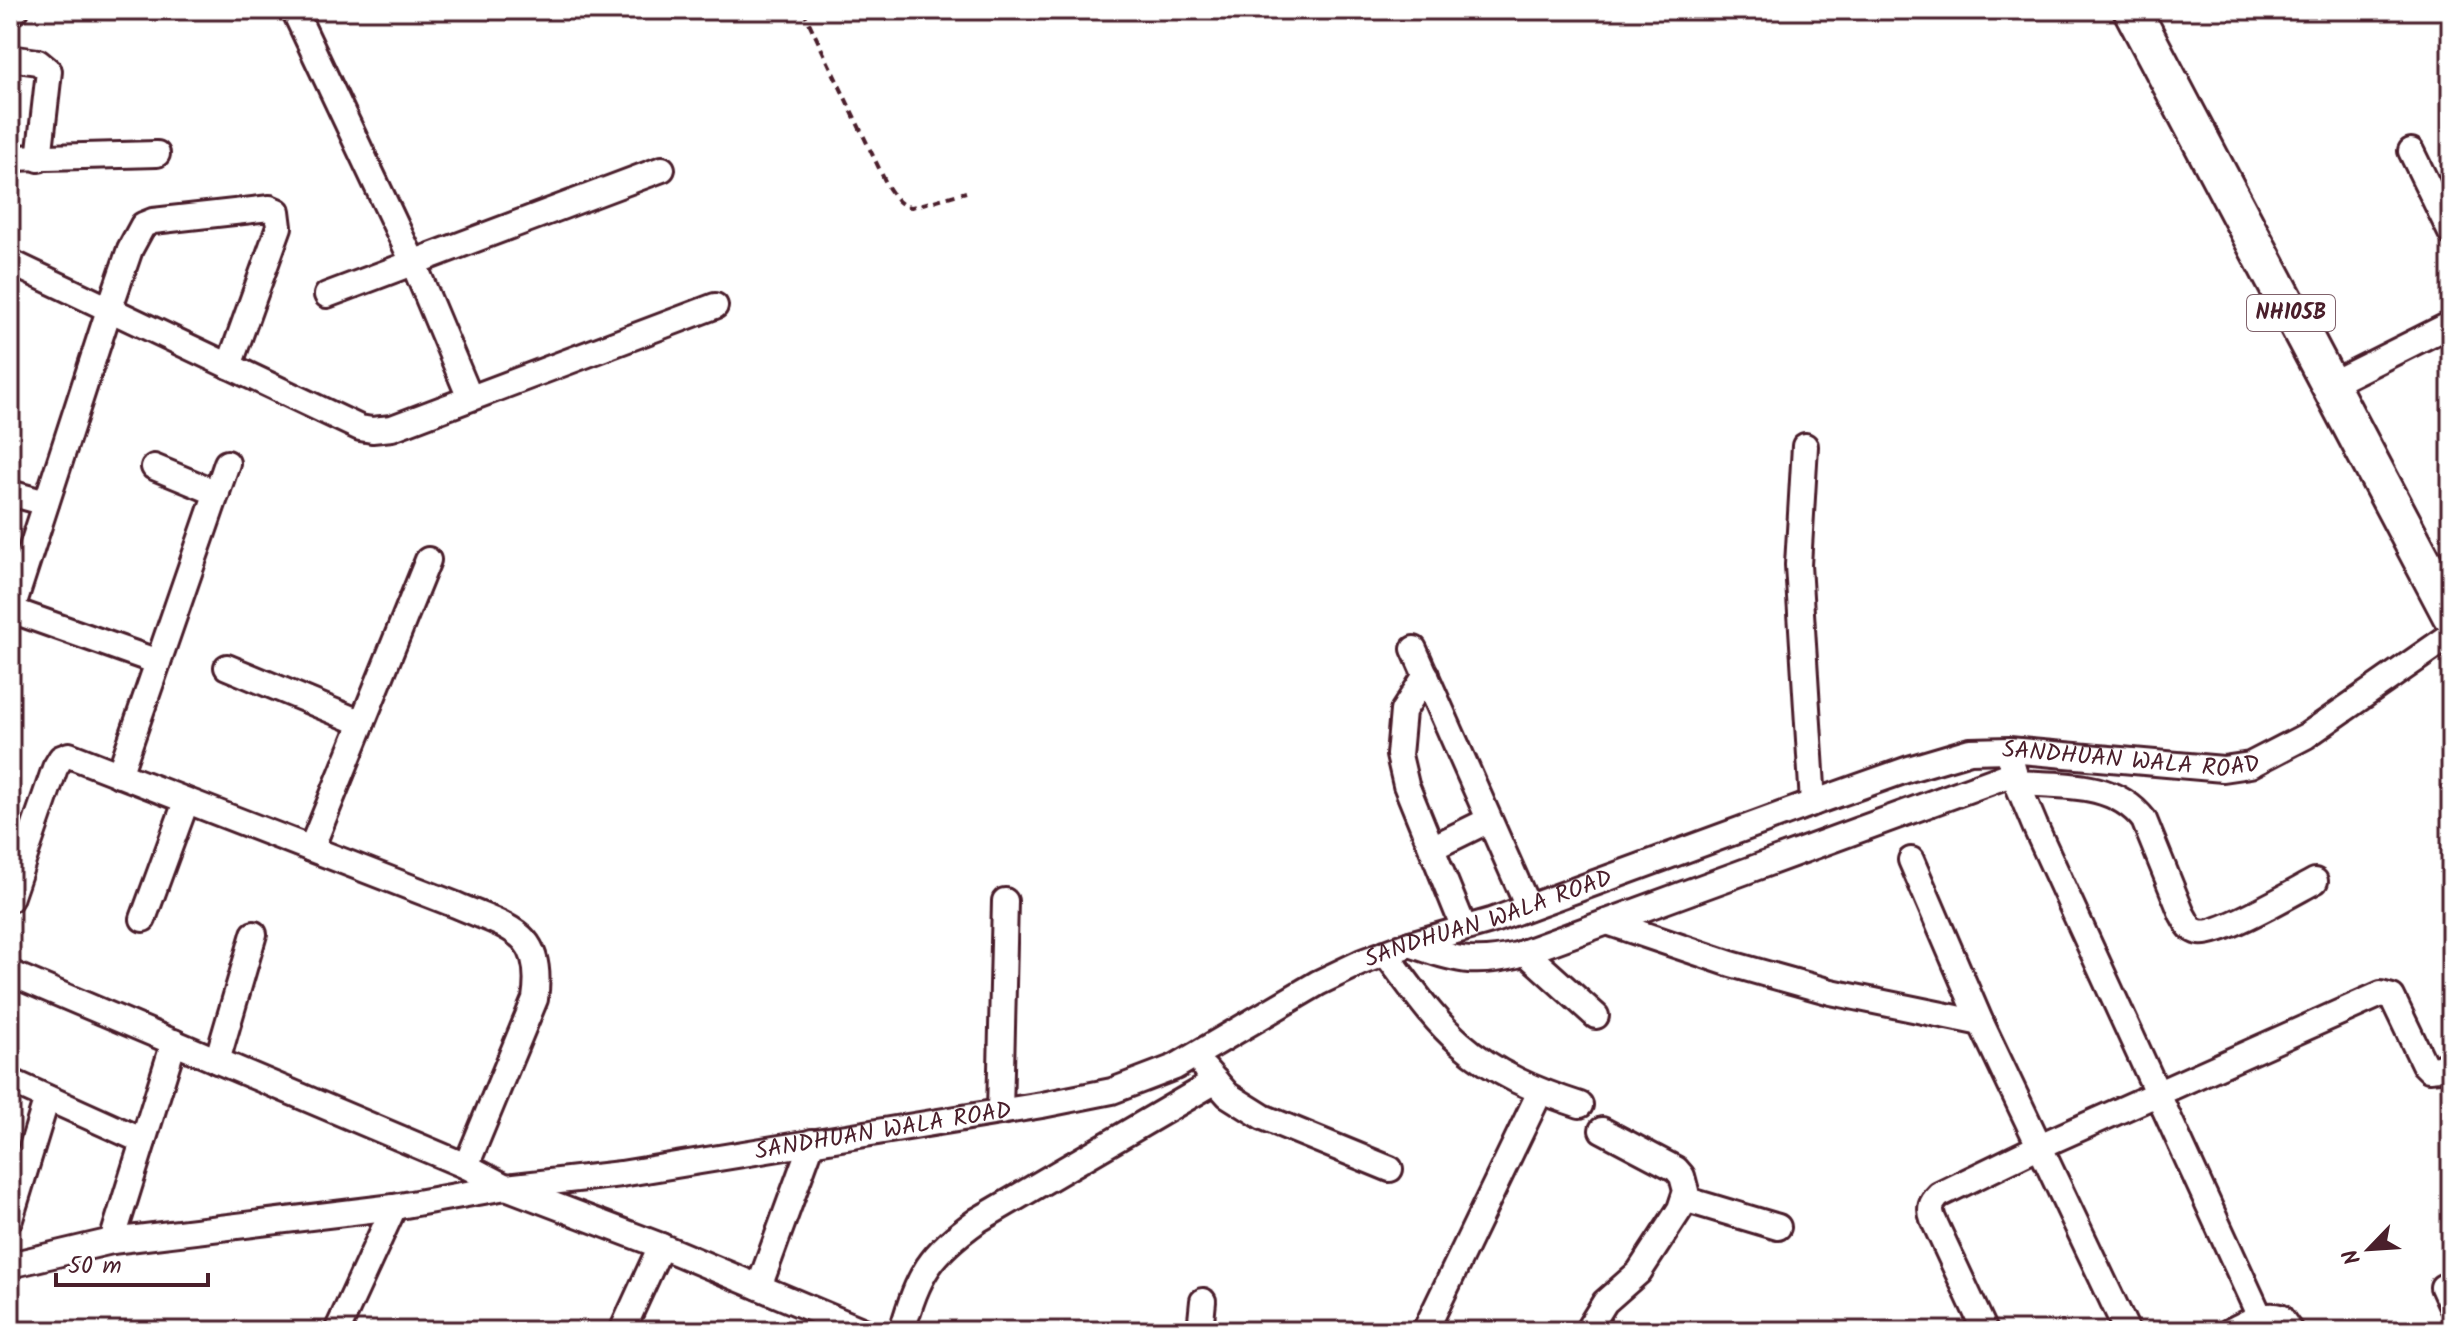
<svg xmlns="http://www.w3.org/2000/svg" width="2461" height="1341" viewBox="0 0 2461 1341" font-family="Kalam,sans-serif">
  <style>
    .lines { fill: none; stroke-linecap: round; stroke-linejoin: round }
    .minor-casing { stroke: #4a1f2b; stroke-width: 30 }
    .highway-casing { stroke: #4a1f2b; stroke-width: 42 }
    .path { stroke: #4a1f2b; stroke-width: 4; stroke-dasharray: 8 6; stroke-linecap: butt }
    .minor { stroke: #fff; stroke-width: 24 }
    .highway { stroke: #fff; stroke-width: 36 }
    .labels { text-anchor: middle; dominant-baseline: central; stroke-width: 7; stroke-linejoin: round; paint-order: stroke }
    .shield { fill: #fff; stroke: #80626b; stroke-width: 2 }
    .shield-label { font-size: 22px; font-weight: bold; fill: #4a1f2b }
    .street-label { font-size: 24px; fill: #4a1f2b; stroke: #fff }
  </style>
  <rect width="100%" height="100%" fill="#fff"/>
  <filter id="ink" filterUnits="userSpaceOnUse"><feTurbulence type="fractalNoise" baseFrequency=".0125" numOctaves="2"/><feDisplacementMap in="SourceGraphic" scale="16" xChannelSelector="R" yChannelSelector="G"/><feConvolveMatrix kernelMatrix="1 2 1 2 8 2 1 2 1" color-interpolation-filters="sRGB"/></filter>
  <g filter="url(#ink)">
    <g class="lines">
      <defs>
        <g id="minor">
          <polyline points="294,10 413,262 470,398"/>
          <polyline points="10,13 16,10"/>
          <polyline points="10,58 38,62 49,71 39,159"/>
          <polyline points="2411,151 2451,233"/>
          <polyline points="10,158 157,154"/>
          <polyline points="10,262 360,428 372,430 392,428 715,306"/>
          <polyline points="327,295 662,169"/>
          <polyline points="2329,385 2451,324"/>
          <polyline points="1805,446 1798,565 1813,803"/>
          <polyline points="154,467 217,493"/>
          <polyline points="10,493 46,503"/>
          <polyline points="11,610 158,662"/>
          <polyline points="10,615 109,310 130,249 143,225 153,221 270,208 277,211 279,227 229,366"/>
          <polyline points="1414,649 1528,907"/>
          <polyline points="227,667 362,723"/>
          <polyline points="1426,675 1403,711 1399,755 1406,785 1464,928"/>
          <polyline points="2010,757 2017,783 2035,826 2260,1317"/>
          <polyline points="119,775 227,463"/>
          <path d="M2017 783C2062 786 2114 781 2144 820L2182 914C2187 922 2189 930 2199 932 2218 937 2294 892 2315 881"/>
          <polyline points="1432,848 1489,820"/>
          <polyline points="311,849 428,560"/>
          <polyline points="1911,860 1981,1023 2127,1331"/>
          <path d="M10 899 55 768 61 758 69 755 456 905C509 928 545 931 535 999L466 1166"/>
          <polyline points="143,919 186,802"/>
          <polyline points="1607,922 1731,964 1831,992 1981,1023"/>
          <path d="M1410 944C1454 959 1471 966 1517 955L2014 773"/>
          <polyline points="1525,952 1596,1016"/>
          <path d="M1385 953C1409 984 1431 1018 1460 1043 1495 1074 1537 1091 1580 1105"/>
          <polyline points="10,973 466,1166 506,1187 661,1246 864,1331"/>
          <polyline points="217,1061 254,934"/>
          <polyline points="1205,1069 1228,1095 1263,1117 1390,1169"/>
          <polyline points="10,1081 143,1141"/>
          <polyline points="1000,1112 1005,901"/>
          <polyline points="1684,1199 1778,1227"/>
          <polyline points="10,1219 47,1098"/>
          <polyline points="112,1241 174,1042"/>
          <path id="s1" d="M10 1265 112 1241 394 1207 506 1187 621 1174 1042 1105 1112 1091 1175 1067 1318 983 1362 962 1410 944 1491 921 1813 803 1909 769 1970 751 2009 750 2223 769 2250 765 2306 736 2451 635"/>
          <polyline points="759,1287 812,1142"/>
          <polyline points="2443,1287 2451,1305"/>
          <polyline points="337,1331 394,1207"/>
          <polyline points="622,1331 661,1246"/>
          <path d="M902 1331C919 1273 929 1255 978 1220L1216 1081"/>
          <polyline points="1200,1331 1203,1301"/>
          <polyline points="1425,1331 1540,1092"/>
          <polyline points="1587,1331 1605,1302 1639,1272 1680,1209 1686,1191 1682,1176 1676,1169 1602,1130"/>
          <path d="M1985 1331 1933 1219C1929 1208 1931 1203 1939 1195L2040 1146 2381 994 2392 997 2424 1064 2429 1069 2439 1068 2451 1062"/>
          <path d="M2230 1331C2246 1324 2262 1312 2280 1317L2290 1331"/>
        </g>
        <polyline id="highway" points="2132,10 2451,615"/>
      </defs>
      <!-- minor casing -->
      <use href="#minor" class="minor-casing"/>
      <!-- highway casing -->
      <use href="#highway" class="highway-casing"/>
      <!-- path -->
      <path class="path" d="M803 10 888 187C895 197 899 206 912 207L966 192"/>
      <!-- minor -->
      <use href="#minor" class="minor"/>
      <!-- highway -->
      <use href="#highway" class="highway"/>
    </g>
  </g>
  <g class="labels">
    <!-- shield labels -->
    <rect class="shield" x="2247" y="295" width="88" height="36" rx="6"/>
    <g class="shield-label">
      <text x="2291" y="313">NH105B</text>
    </g>
    <!-- street labels -->
    <g class="street-label">
      <text stroke="none"><textPath href="#s1" startOffset="2204">SANDHUAN WALA ROAD</textPath></text>
      <text stroke="none"><textPath href="#s1" startOffset="1532">SANDHUAN WALA ROAD</textPath></text>
      <text stroke="none"><textPath href="#s1" startOffset="884">SANDHUAN WALA ROAD</textPath></text>
    </g>
  </g>
  <!-- margin -->
  <rect width="2461" height="1341" fill="none" stroke="#fff" stroke-width="40"/>
  <rect x="20" y="20" width="2421" height="1301" fill="none" stroke="#4a1f2b" stroke-width="3" filter="url(#ink)"/>
  <!-- north arrow -->
  <g transform="translate(2369 1249) rotate(245)" stroke="#ffffff" stroke-width="6" paint-order="stroke">
  <path d="M0-6L14 30L0 20L-14 30Z" fill="#4a1f2b"/>
  <text y="-12" font-size="22" font-weight="bold" text-anchor="middle" fill="#4a1f2b">N</text>
  </g>
  <!-- scale -->
  <path d="M56 1273v12h152v-12" fill="none" stroke="#4a1f2b" stroke-width="4"/>
  <text x="68" y="1273" font-size="24" fill="#4a1f2b" stroke="#ffffff" stroke-width="6" paint-order="stroke">50 m</text>
</svg>
